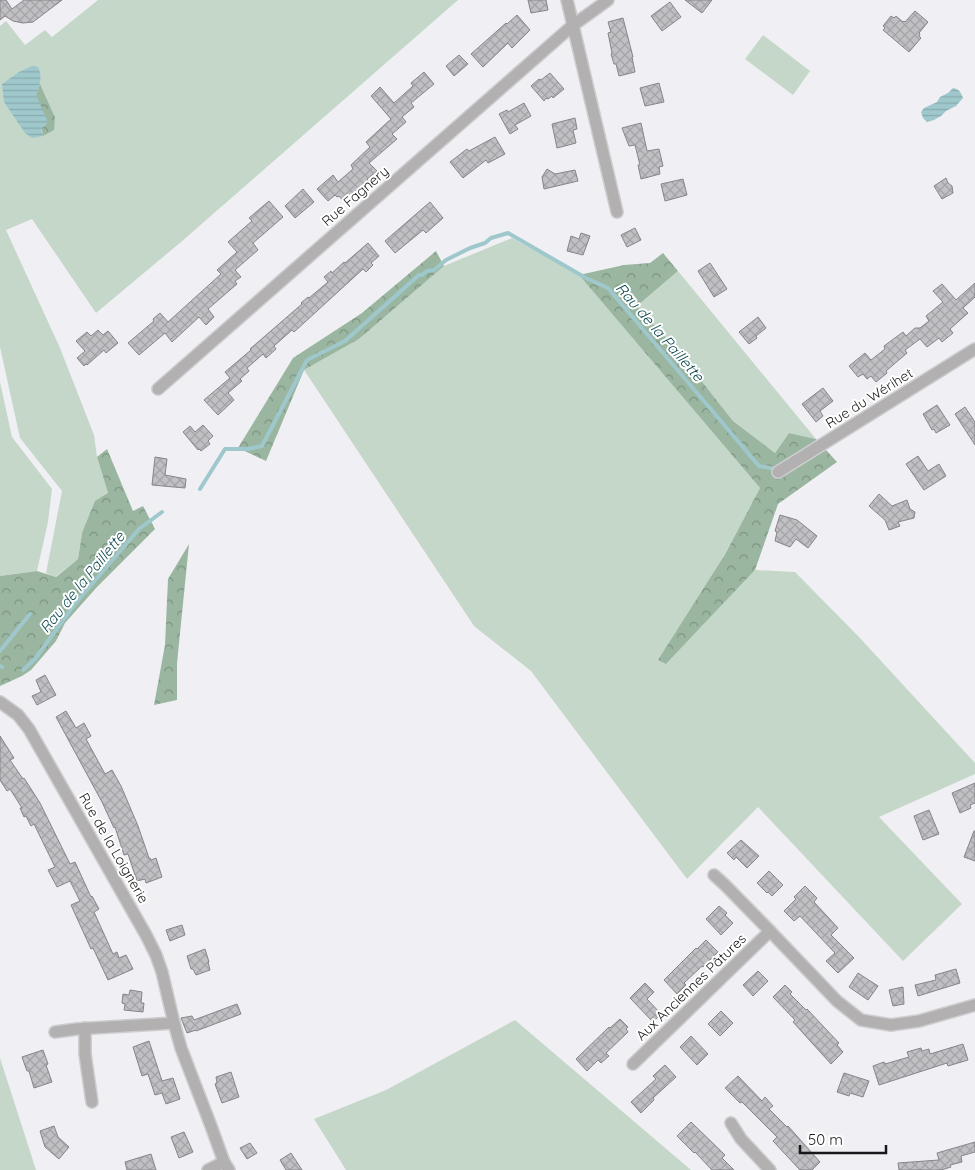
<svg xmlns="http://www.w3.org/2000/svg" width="975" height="1170" viewBox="0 0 975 1170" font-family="Quicksand,sans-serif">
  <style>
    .green { fill: #c5d7c9; fill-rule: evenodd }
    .forest { fill: url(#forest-crowns) }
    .water { fill: url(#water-rules) }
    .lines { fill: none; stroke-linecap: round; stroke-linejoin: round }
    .stream { stroke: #9fc8cc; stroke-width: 4 }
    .building { fill: url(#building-cross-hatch); stroke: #868589 }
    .street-casing { stroke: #ceced1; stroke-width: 14 }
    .street { stroke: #b2b0b0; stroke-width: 11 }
    .labels { text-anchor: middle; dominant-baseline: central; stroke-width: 4; stroke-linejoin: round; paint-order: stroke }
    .street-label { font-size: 14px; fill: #19191b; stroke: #fff }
    .water-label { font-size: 15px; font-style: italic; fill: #114d52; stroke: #fff }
  </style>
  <defs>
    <pattern id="forest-crowns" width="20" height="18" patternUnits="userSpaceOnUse" patternTransform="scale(1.25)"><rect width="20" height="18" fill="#9ab6a0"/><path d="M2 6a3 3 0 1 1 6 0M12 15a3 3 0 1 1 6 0" fill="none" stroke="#7d9382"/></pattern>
    <pattern id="water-rules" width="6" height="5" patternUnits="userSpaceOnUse" patternTransform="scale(1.25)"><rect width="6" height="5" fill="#9fc8cc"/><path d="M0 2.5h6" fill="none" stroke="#88abaf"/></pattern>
    <pattern id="building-cross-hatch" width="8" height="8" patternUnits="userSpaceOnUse" patternTransform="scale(1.25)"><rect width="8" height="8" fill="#c0bfc3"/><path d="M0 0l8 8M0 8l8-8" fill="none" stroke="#a4a4a7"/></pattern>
  </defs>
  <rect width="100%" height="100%" fill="#f0f0f4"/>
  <!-- green -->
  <g class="green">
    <path d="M98 0H458L181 242 96 313 32 219 6 230 60 348 94 435 97 457 108 493 82 533 78 559 55 577 46 573 62 491 20 438 0 347V26L6 21 25 45 45 30 52 37ZM41 73 40 84 55 117 32 138Z"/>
    <polygon points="763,35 810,71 793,95 745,59"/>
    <polygon points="512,238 579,275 760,488 666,664 755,570 795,572 859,637 975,763 975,774 879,817 962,904 903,961 758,807 687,879 531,671 474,626 304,370 359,339 444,266"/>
    <polygon points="678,271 816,439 789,433 775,453 733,421 678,351 637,306"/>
    <polygon points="0,382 12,437 52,489 48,522 37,571 0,576"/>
    <polygon points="515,1020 691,1170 346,1170 314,1119 386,1090"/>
    <polygon points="0,1058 36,1170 0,1170"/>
  </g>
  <!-- forest -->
  <g class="forest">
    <polygon points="40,84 55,117 54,130 43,136 36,95"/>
    <polygon points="436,251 444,266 359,339 304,370 266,461 238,448 293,358 362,313"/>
    <polygon points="663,253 678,271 637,306 678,351 733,421 775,453 789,433 816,439 837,462 778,504 755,570 666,664 658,660 724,556 760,488 579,275 624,265 650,263"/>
    <polygon points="107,449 133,511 143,506 155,529 97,587 65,623 56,641 31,670 22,676 0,686 0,576 37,571 56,577 78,559 82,533 95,501 108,493 97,457"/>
    <polygon points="189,544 177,663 177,700 154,705 165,645 168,579"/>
  </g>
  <!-- water -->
  <g class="water">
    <path d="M32 66 38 67C43 77 40 85 36 95L48 122 41 130 43 136 32 138 25 133 4 102 2 84 19 72Z"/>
    <path d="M953 88C959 89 961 92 963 98L956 106 946 111 941 116 934 120 927 122 923 118 921 112 924 108 937 102 940 97 948 93Z"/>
  </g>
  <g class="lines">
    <!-- stream -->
    <g class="stream">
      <polyline points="200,489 225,449 248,449 262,446 307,360 345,341 419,275 422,275 427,271 434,270 446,260 470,248 485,243 491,238 508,233 586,278 608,288 759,466 775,469"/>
      <polyline points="0,651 30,614"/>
      <polyline points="0,666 2,667"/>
      <polyline points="23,670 35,659 74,605 139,529 162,512"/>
    </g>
  </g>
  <!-- building -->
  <g class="building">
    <polygon points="0,0 6,0 12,9 24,0 62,0 33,22 23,23 13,21 5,16 0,20"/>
    <polygon points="528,0 546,0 548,10 531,13"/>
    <polygon points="685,0 712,0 702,13"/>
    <polygon points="670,2 681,17 662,31 651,16"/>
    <polygon points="915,11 928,22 919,33 920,34 919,36 921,38 909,52 883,30 885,28 883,26 891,16 894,18 896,16 903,22 904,21 905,22"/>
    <polygon points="517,15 530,30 512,48 508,43 483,67 471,54 506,23 507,24"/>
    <polygon points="623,18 633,57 632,57 635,72 619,76 616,64 614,64 611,54 612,53 608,33 611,32 608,22"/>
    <polygon points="459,55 468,64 454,76 446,66"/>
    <polygon points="424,72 434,84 411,103 414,107 402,117 406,122 392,134 397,139 369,163 377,171 367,179 369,182 354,194 355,196 346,204 339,196 337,197 335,195 328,201 317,189 333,175 338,182 353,169 351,165 370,147 366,142 391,119 371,96 380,87 394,103 413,86 411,83"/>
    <polygon points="550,73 564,89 553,98 552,96 548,99 546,98 544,101 531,86 539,79 541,80"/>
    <polygon points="659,83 664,102 645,106 640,88"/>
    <polygon points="524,103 531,116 515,125 518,129 510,134 499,114 507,110 508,112"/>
    <polygon points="575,118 577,129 573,130 576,143 557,148 552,124"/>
    <polygon points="641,123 647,151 659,149 663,166 659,167 660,174 641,179 638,165 640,165 635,145 629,146 622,128"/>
    <polygon points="495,137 505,154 488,163 486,160 463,178 450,162 467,149 469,151"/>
    <polygon points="547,169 555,174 575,170 578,181 544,189 542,177"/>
    <polygon points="946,178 948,183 952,186 953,193 942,199 934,186"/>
    <polygon points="683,179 687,195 665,201 661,184"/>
    <polygon points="303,189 314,202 295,218 285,206"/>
    <polygon points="269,201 283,217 253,243 258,250 235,270 241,277 235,281 237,284 208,309 214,317 206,325 199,317 172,342 165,333 139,355 128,343 154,321 153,319 160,313 168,322 221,274 217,270 237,252 228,242 252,221 249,218"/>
    <polygon points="430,202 443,218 426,233 423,230 395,253 385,241"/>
    <polygon points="635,228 641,240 627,247 621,235"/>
    <polygon points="581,233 590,236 583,255 567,251 571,236 579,239"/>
    <polygon points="368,243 379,256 371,263 373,265 366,272 363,269 294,332 292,330 274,346 276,349 266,358 263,354 247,368 249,371 240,379 242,381 228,393 234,400 218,415 204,400 230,378 225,372 251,350 250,349 302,304 301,303 308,297 309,298 328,282 324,277 331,271 332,273 344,262 345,263"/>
    <polygon points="710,263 727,289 714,297 698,271"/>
    <polygon points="975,283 975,297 963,308 968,313 950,329 953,333 942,342 939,338 927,347 920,339 905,350 907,353 886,371 887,373 876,382 871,376 867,379 863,374 858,377 849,366 865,353 871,360 885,349 884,346 903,332 906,336 915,328 920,328 929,321 926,316 943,302 933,291 942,284 956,300"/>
    <polygon points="758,317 766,328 756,336 757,338 749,344 739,332"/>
    <polygon points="98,330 103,335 108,331 118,343 106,353 104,350 87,365 86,364 84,366 77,358 85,351 76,341 87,332 91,336"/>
    <polygon points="823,388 833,401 820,411 823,416 816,422 802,404"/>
    <polygon points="937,405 950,425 936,433 934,429 932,430 923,414"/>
    <polygon points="965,407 975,422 975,445 955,414"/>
    <polygon points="203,425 213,436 208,441 210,444 201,451 199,449 198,450 183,432 190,426 195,432"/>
    <polygon points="918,456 928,471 939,464 946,476 924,490 906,464"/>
    <polygon points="155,457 167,459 165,475 186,479 185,488 152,485"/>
    <polygon points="879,494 892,506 907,500 910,509 915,512 914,518 898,522 900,526 889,530 885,520 869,506"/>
    <polygon points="780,515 797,520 817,536 808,548 796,539 790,547 775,541 777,532 775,531"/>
    <polygon points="45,675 56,695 37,705 32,696 41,692 36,680"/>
    <polygon points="66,711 76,728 84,723 91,736 86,739 105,774 112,770 121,786 138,826 149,858 150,858 151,860 156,858 162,877 146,883 145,879 137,881 128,854 124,855 115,827 114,828 102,802 56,717"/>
    <polygon points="0,736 14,758 10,760 23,779 24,778 40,803 70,864 75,862 91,897 92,896 99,909 94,912 113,954 117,952 119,958 126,955 133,969 108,980 93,948 91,949 71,905 80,901 70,881 57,887 48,870 55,867 34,824 31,826 26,816 24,817 20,808 22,808 10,789 7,791 0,780"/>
    <polygon points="975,783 975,803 970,805 971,808 960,813 952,793"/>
    <polygon points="929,810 939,834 923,840 914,816"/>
    <polygon points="974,831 975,831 975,861 964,857"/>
    <polygon points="741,840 759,856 747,868 736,857 734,860 727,853"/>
    <polygon points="769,871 783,885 772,896 768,892 767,893 757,883"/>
    <polygon points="805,886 817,898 814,902 838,928 831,935 854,958 838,973 826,961 835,953 800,916 794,921 784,911 796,899 794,897"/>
    <polygon points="719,906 727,913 725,915 733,923 721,935 706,919"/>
    <polygon points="182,925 185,935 170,941 166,930"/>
    <polygon points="706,940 718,952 703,967 702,966 684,983 686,985 677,994 664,980 696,948 697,949"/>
    <polygon points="205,949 209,962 208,962 210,970 196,975 193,969 191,969 187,956"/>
    <polygon points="956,969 960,983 918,996 915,985 936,980 935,975"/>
    <polygon points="758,971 768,981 753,996 743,985"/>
    <polygon points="858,973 878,986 868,1000 849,987"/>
    <polygon points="645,983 654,992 647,999 661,1014 653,1022 630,998"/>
    <polygon points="785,985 792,992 790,994 806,1010 807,1009 839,1043 837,1045 843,1052 831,1064 793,1022 795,1020 773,997"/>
    <polygon points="903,987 904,1004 893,1006 889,990"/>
    <polygon points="130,990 142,992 141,1003 144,1003 143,1012 124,1010 125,1004 122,1003 123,994 129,995"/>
    <polygon points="237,1004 241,1014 196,1031 196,1030 187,1033 181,1018 192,1016 194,1020"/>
    <polygon points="721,1011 733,1023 720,1036 708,1024"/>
    <polygon points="620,1019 628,1027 626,1029 628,1032 606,1053 609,1056 601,1063 598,1060 587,1071 576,1059 609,1027 610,1028"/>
    <polygon points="691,1036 708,1054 697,1065 680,1047"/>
    <polygon points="149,1041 162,1081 173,1078 180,1099 166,1104 162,1093 155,1095 148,1074 142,1076 133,1047"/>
    <polygon points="963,1044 968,1060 948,1066 947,1063 879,1085 873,1066 884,1062 885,1064 909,1057 907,1052 921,1048 922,1051 929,1049 930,1054"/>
    <polygon points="43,1050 48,1064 46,1065 52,1082 34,1088 29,1071 27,1071 22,1057"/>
    <polygon points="665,1065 676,1077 653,1098 654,1100 641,1113 631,1102 656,1079 653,1076"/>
    <polygon points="231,1072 239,1097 222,1103 215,1084 217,1083 216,1077"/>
    <polygon points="844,1073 869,1081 863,1097 850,1093 849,1096 837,1092"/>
    <polygon points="738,1076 762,1101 765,1097 773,1106 769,1109 787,1127 788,1126 820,1162 812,1170 800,1170 773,1141 777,1137 742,1102 740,1103 725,1088"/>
    <polygon points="691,1122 725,1155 722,1158 734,1170 712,1170 695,1152 694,1153 677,1136"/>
    <polygon points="54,1126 58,1137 69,1147 59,1159 45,1147 40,1131"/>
    <polygon points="184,1132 193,1152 179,1158 171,1137"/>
    <polygon points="975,1142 975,1152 961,1156 962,1162 950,1165 951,1167 941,1170 899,1170 898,1163 939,1160 937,1153"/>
    <polygon points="250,1143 257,1153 247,1159 240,1148"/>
    <polygon points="291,1153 302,1170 286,1170 280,1160"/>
    <polygon points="151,1154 156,1170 127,1170 125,1162"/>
  </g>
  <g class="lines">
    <defs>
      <g id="street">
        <polyline points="567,0 617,212"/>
        <polyline points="158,389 572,26 608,0"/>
        <polyline points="778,472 975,349"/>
        <polyline points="0,702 18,715 29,729 146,935 156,955 162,972 174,1023 181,1048 211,1126 224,1162 229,1170"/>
        <polyline points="714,875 725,885 770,931 837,1001 861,1020 891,1025 919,1021 975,1005"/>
        <polyline points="85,1028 85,1054 92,1102"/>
        <polyline points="55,1032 77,1029 174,1023"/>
        <polyline points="633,1064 770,931"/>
        <polyline points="731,1123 741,1139 770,1170"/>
        <polyline points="208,1170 224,1162"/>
      </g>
    </defs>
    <!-- street casing -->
    <use href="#street" class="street-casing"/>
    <!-- street -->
    <use href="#street" class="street"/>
  </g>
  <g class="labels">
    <!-- street labels -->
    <g class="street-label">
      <text transform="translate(355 196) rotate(-41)">Rue Fagnery</text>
      <text transform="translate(869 398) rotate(-32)">Rue du Wérihet</text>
      <text transform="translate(114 848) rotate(60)">Rue de la Loignerie</text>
      <text transform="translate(691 987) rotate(-44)">Aux Anciennes Pâtures</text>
    </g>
    <!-- water labels -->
    <g class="water-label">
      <text transform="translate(660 332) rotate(49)">Rau de la Paillette</text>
      <text transform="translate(82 582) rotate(-51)">Rau de la Paillette</text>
    </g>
  </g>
  <!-- scale -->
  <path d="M800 1145v8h86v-8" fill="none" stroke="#19191b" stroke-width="2.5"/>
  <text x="808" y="1145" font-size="15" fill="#19191b" stroke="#ffffff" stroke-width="4" paint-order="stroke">50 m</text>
</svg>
